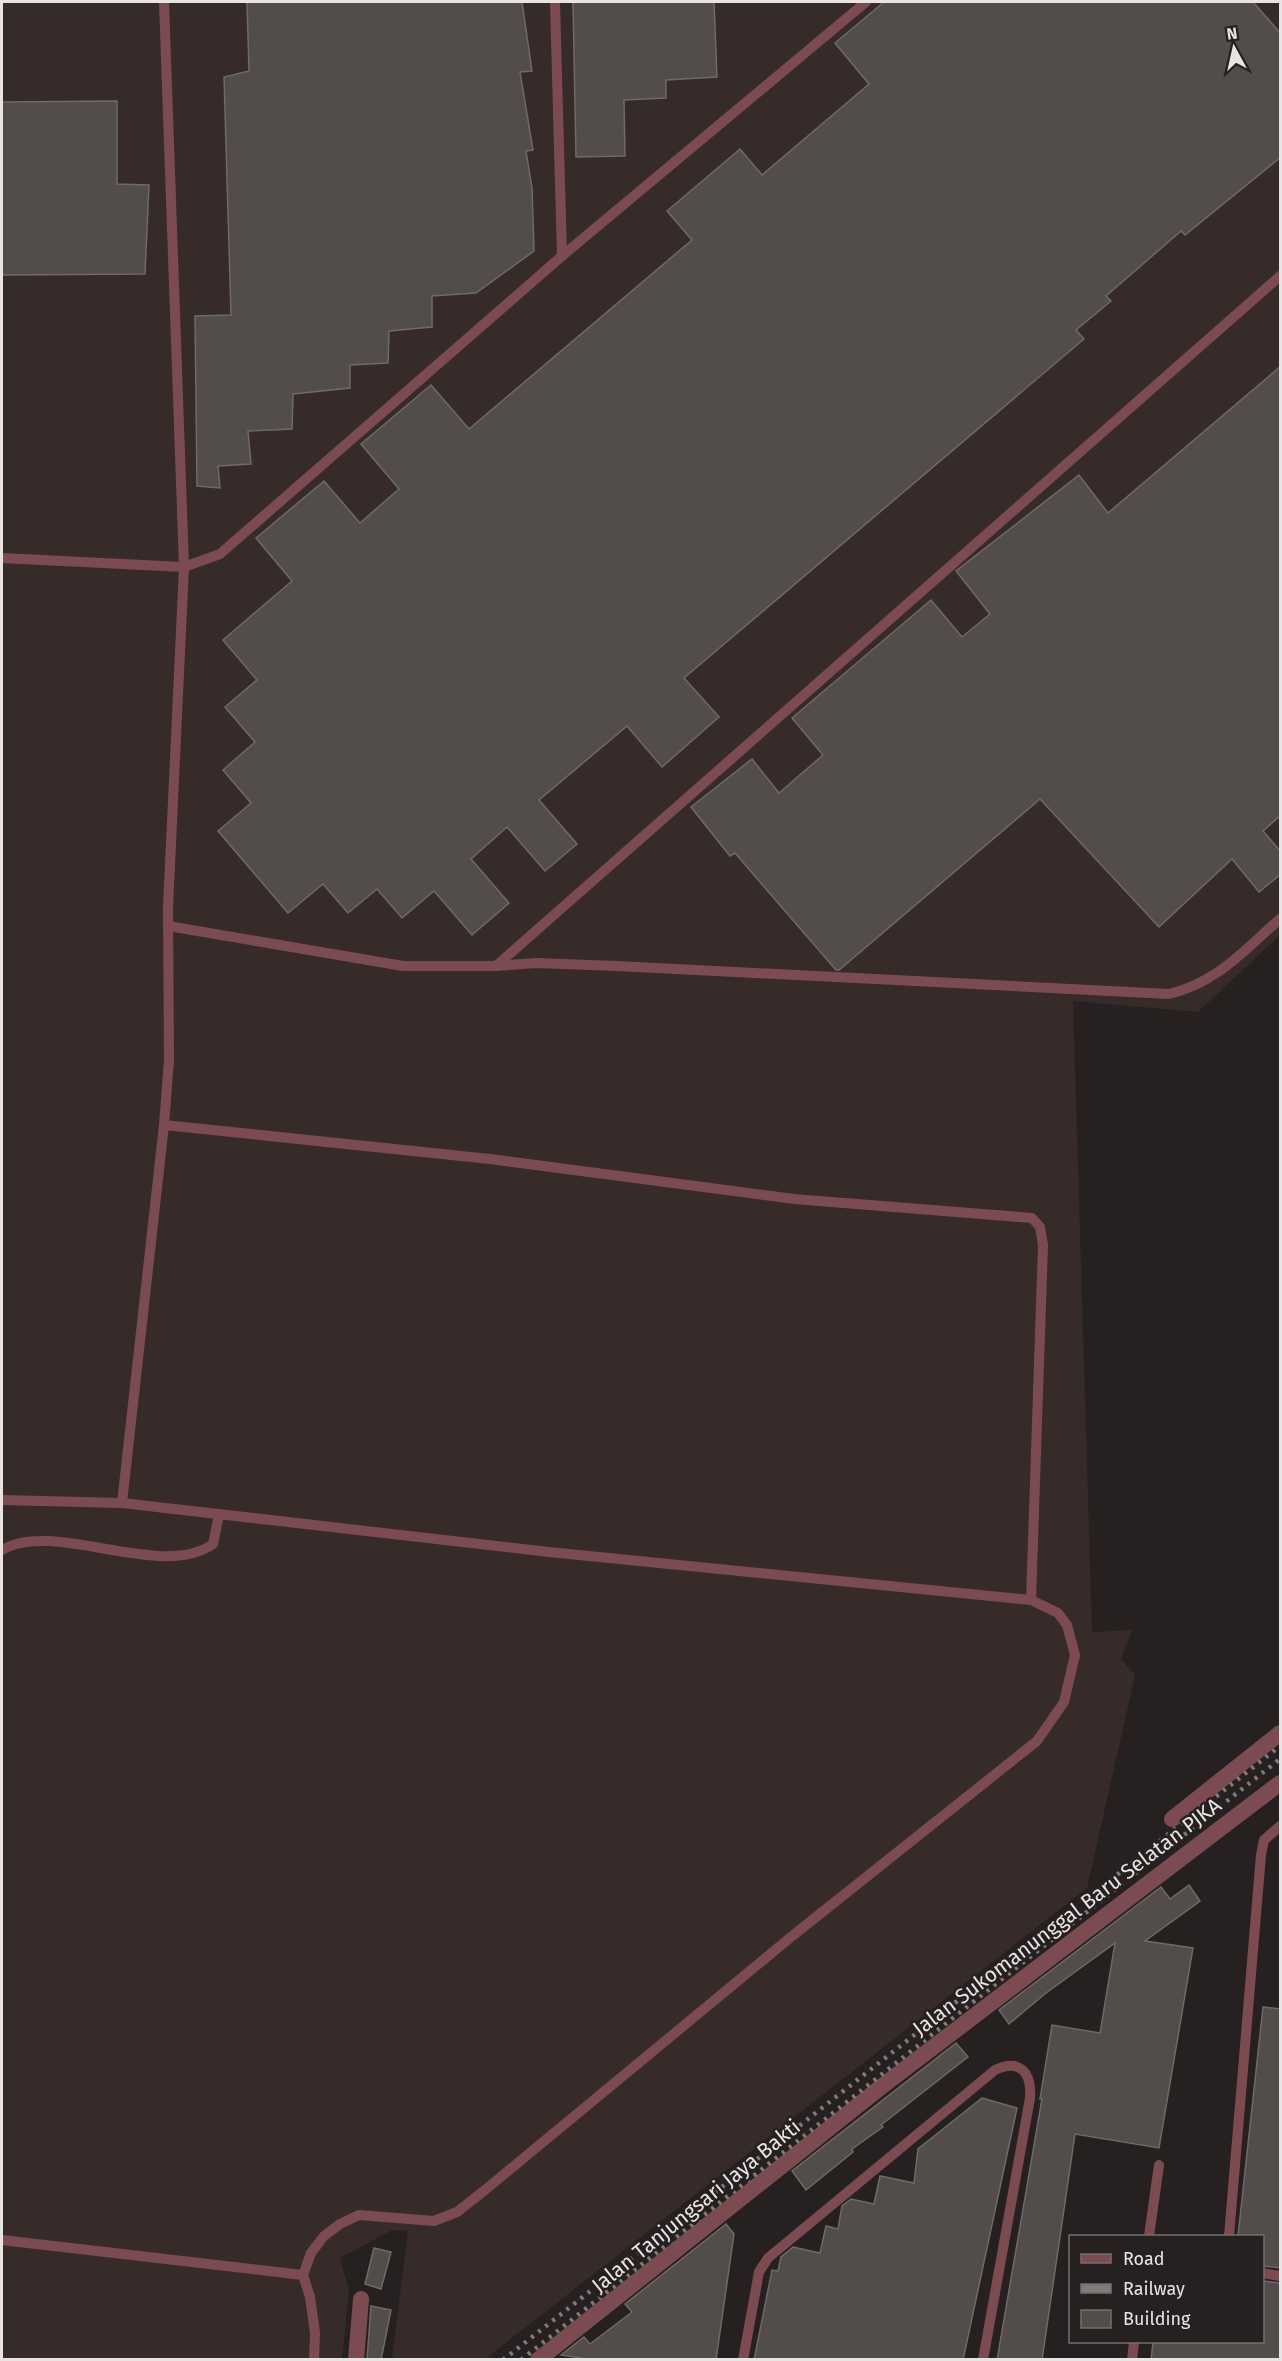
<svg xmlns="http://www.w3.org/2000/svg" width="1282" height="2361" viewBox="0 0 1282 2361" font-family="'Fira Sans',sans-serif">
  <style>
    .built { fill: #362b28 }
    .building { fill: #524d4a; stroke: #6f6a67; stroke-width: 1.5 }
    .lines { fill: none; stroke-linecap: round; stroke-linejoin: round }
    .service { stroke: #7c4b52; stroke-width: 10 }
    .minor { stroke: #7c4b52; stroke-width: 16 }
    .rail { stroke: #7f7b7a; stroke-width: 4.5; stroke-dasharray: 3 6; stroke-linecap: butt }
    .labels { text-anchor: middle; dominant-baseline: central; stroke-width: 5; stroke-linejoin: round; paint-order: stroke }
    .street-label { font-size: 21px; fill: #e7e4e3; stroke: #262120 }
  </style>
  <rect width="100%" height="100%" fill="#262120"/>
  <!-- built -->
  <polygon class="built" points="2,2 1280,2 1280,935 1198,1012 1073,1001 1092,1632 1132,1630 1121,1659 1135,1675 1087,1888 485,2359 392,2359 408,2231 392,2230 340,2258 349,2290 342,2359 2,2360"/>
  <!-- building -->
  <g class="building">
    <polygon points="247,2 522,2 532,71 520,72 533,150 526,151 532,188 534,251 476,293 432,296 432,327 389,331 388,363 350,365 350,388 293,394 292,429 248,431 251,464 218,466 220,488 197,486 195,316 231,315 224,77 249,71"/>
    <polygon points="573,2 714,2 717,77 666,80 666,98 624,100 625,156 576,157"/>
    <polygon points="884,2 1253,2 1281,34 1281,157 1185,235 1181,231 1106,296 1111,301 1076,330 1084,339 684,678 719,717 662,767 627,726 539,800 577,844 545,871 507,827 471,859 509,903 472,935 434,891 402,918 377,889 348,913 323,884 288,913 218,831 251,803 223,770 255,742 225,707 257,680 223,640 292,581 256,538 324,481 360,523 399,489 361,444 431,385 469,429 692,240 667,211 740,149 762,175 869,84 835,43"/>
    <polygon points="117,101 117,184 149,185 145,274 2,275 2,102"/>
    <polygon points="1281,366 1281,815 1263,831 1281,852 1281,874 1259,892 1232,859 1159,927 1040,799 839,970 836,970 735,853 730,856 691,807 752,759 779,793 823,755 792,718 931,600 962,637 990,614 956,571 1079,475 1108,513"/>
    <polygon points="1189,1885 1200,1901 1145,1941 1193,1948 1159,2148 1075,2134 1042,2360 997,2360 1042,2099 1040,2099 1052,2025 1100,2033 1115,1943 1046,1993 1009,2024 999,2010 1161,1887 1170,1899"/>
    <polygon points="1263,2007 1281,2009 1281,2268 1263,2266 1263,2236 1238,2236"/>
    <polygon points="956,2043 968,2057 881,2125 883,2127 852,2149 853,2152 806,2190 792,2171"/>
    <polygon points="982,2098 1017,2108 963,2360 754,2360 772,2270 778,2271 781,2257 793,2247 820,2253 826,2226 838,2229 842,2206 851,2199 874,2204 880,2176 914,2183 918,2149"/>
    <polygon points="726,2224 734,2234 716,2360 594,2360 561,2355 584,2337 590,2344 632,2312 625,2304"/>
    <polygon points="374,2248 391,2252 381,2289 365,2284"/>
    <polygon points="1263,2281 1281,2283 1281,2360 1151,2360 1153,2342 1263,2342"/>
    <polygon points="371,2306 391,2310 381,2360 367,2360"/>
  </g>
  <g class="lines">
    <!-- service -->
    <g class="service">
      <polyline points="555,2 562,256"/>
      <polyline points="2,558 184,567 220,554 562,256 866,2"/>
      <path d="M168 926 403 966H496L536 963 617 966 1169 994C1217 983 1244 950 1280 919"/>
      <polyline points="496,966 1280,276"/>
      <polyline points="164,1125 490,1159 794,1199 1032,1218 1040,1227 1043,1245 1031,1600"/>
      <polyline points="2,1500 122,1503 164,1125 169,1060 168,907 184,567 164,2"/>
      <polyline points="122,1503 549,1552 1031,1600 1058,1613 1067,1625 1075,1655 1064,1702 1037,1741 791,1937 485,2190 457,2212 434,2221 359,2215 340,2224 324,2236 311,2253 303,2275 310,2297 315,2333 314,2360"/>
      <path d="M2 1550C53 1519 162 1581 213 1544L219 1515"/>
      <polyline points="1149,2236 1159,2165"/>
      <polyline points="1229,2236 1261,1855 1264,1840 1280,1826"/>
      <polyline points="2,2240 303,2275"/>
      <polyline points="1262,2273 1280,2276"/>
      <path d="M743 2360 759 2272 768 2258 995 2070C1020 2058 1032 2073 1030 2098L983 2360"/>
      <polyline points="1132,2360 1134,2342"/>
    </g>
    <!-- minor -->
    <g class="minor">
      <polyline points="1172,1819 1280,1733"/>
      <polyline points="356,2360 361,2299"/>
      <polyline points="538,2360 881,2087 1280,1783"/>
    </g>
    <!-- rail -->
    <g class="rail">
      <polyline points="503,2360 1280,1746"/>
      <polyline points="521,2360 1280,1759"/>
    </g>
  </g>
  <g class="labels">
    <!-- street labels -->
    <g class="street-label">
      <text transform="translate(1067 1917) rotate(-37)">Jalan Sukomanunggal Baru Selatan PJKA</text>
      <text transform="translate(696 2206) rotate(-39)">Jalan Tanjungsari Jaya Bakti</text>
    </g>
  </g>
  <!-- border -->
  <rect width="1282" height="2361" fill="none" stroke="#e7e4e3" stroke-width="6"/>
  <!-- legend -->
  <rect x="1069" y="2235" width="195" height="108" fill="#262120" stroke="#736f6e" stroke-width="1.5"/>
  <rect x="1081" y="2254" width="30" height="9" fill="#7c4b52" stroke="#736f6e" stroke-width="1.5"/>
  <text x="1123" y="2265" font-size="18" fill="#e7e4e3">Road</text>
  <rect x="1081" y="2284" width="30" height="9" fill="#7f7b7a" stroke="#736f6e" stroke-width="1.5"/>
  <text x="1123" y="2295" font-size="18" fill="#e7e4e3">Railway</text>
  <rect x="1081" y="2310" width="30" height="18" fill="#524d4a" stroke="#736f6e" stroke-width="1.5"/>
  <text x="1123" y="2325" font-size="18" fill="#e7e4e3">Building</text>
  <!-- north arrow -->
  <g transform="translate(1234 48) rotate(352)" stroke="#262120" stroke-width="4.5" paint-order="stroke">
  <path d="M0-4.5L10 22L0 15L-10 22Z" fill="#e7e4e3"/>
  <text y="-9" font-size="16" font-weight="bold" text-anchor="middle" fill="#e7e4e3">N</text>
  </g>
</svg>
